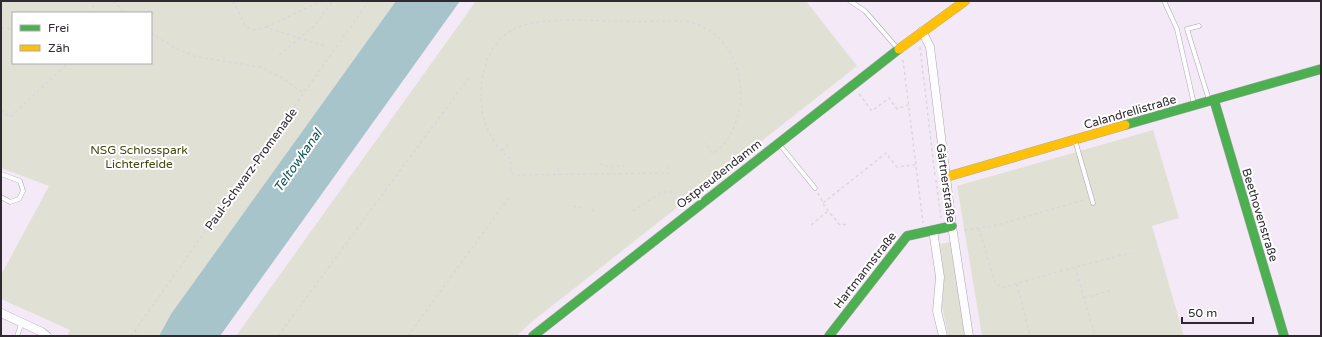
<svg xmlns="http://www.w3.org/2000/svg" width="1322" height="337" viewBox="0 0 1322 337" font-family="'Varela Round',sans-serif">
  <style>
    .green { fill: #e1e0d5; fill-rule: evenodd }
    .water { fill: #a6c4ca }
    .lines { fill: none; stroke-linecap: round; stroke-linejoin: round }
    .lane-casing { stroke: #afa7b2; stroke-width: 5 }
    .street-casing { stroke: #afa7b2; stroke-width: 9 }
    .fast-casing { stroke: #afa7b2; stroke-width: 10 }
    .slow-casing { stroke: #afa7b2; stroke-width: 10 }
    .path { stroke: #dad7db; stroke-width: 1.5; stroke-dasharray: 3 3; stroke-linecap: butt }
    .lane { stroke: #fdfcfe; stroke-width: 4 }
    .street { stroke: #fdfcfe; stroke-width: 8 }
    .fast { stroke: #4caf50; stroke-width: 9 }
    .slow { stroke: #ffc107; stroke-width: 9 }
    .labels { text-anchor: middle; dominant-baseline: central; stroke-width: 4; stroke-linejoin: round; paint-order: stroke }
    .street-label { font-size: 12px; fill: #302932; stroke: #fff }
    .park-label { font-size: 12px; fill: #43490f; stroke: #fff }
    .water-label { font-size: 13px; font-style: italic; fill: #125459; stroke: #fff }
  </style>
  <rect width="100%" height="100%" fill="#f4eaf7"/>
  <!-- green -->
  <g class="green">
    <path d="M1 1H396L171 314 159 336H67L70 330 1 299V275L49 186 1 168ZM13 13H151V63H13Z"/>
    <polygon points="476,1 806,1 857,66 529,324 517,336 236,336"/>
    <polygon points="1153,130 1179,218 1152,226 1184,336 982,336 957,186"/>
    <polygon points="950,242 951,243 965,336 948,336 942,306 944,274 940,244"/>
  </g>
  <!-- water -->
  <polygon class="water" points="396,1 460,1 220,336 159,336 171,314"/>
  <g class="lines">
    <defs>
      <g id="lane">
        <polyline points="850,1 865,11 898,49"/>
        <polyline points="1164,1 1177,29 1194,104"/>
        <polyline points="1199,26 1187,29 1209,100"/>
        <polyline points="1075,140 1093,203"/>
        <polyline points="780,145 815,188"/>
        <polyline points="1,174 20,181 23,191 19,199 10,202 1,197"/>
        <polyline points="17,336 22,322"/>
      </g>
      <g id="street">
        <polyline points="922,31 930,47 952,226 969,336"/>
        <polyline points="933,230 940,277 937,311 943,336"/>
        <polyline points="1,313 42,332 47,336"/>
      </g>
      <g id="fast">
        <polyline points="1214,100 1284,336"/>
        <polyline points="1125,125 1321,69"/>
        <polyline points="533,336 899,49"/>
        <polyline points="829,336 907,236 952,226"/>
      </g>
      <g id="slow">
        <polyline points="899,49 965,1"/>
        <polyline points="946,177 1125,125"/>
      </g>
    </defs>
    <!-- lane casing -->
    <use href="#lane" class="lane-casing"/>
    <!-- street casing -->
    <use href="#street" class="street-casing"/>
    <!-- fast casing -->
    <use href="#fast" class="fast-casing"/>
    <!-- slow casing -->
    <use href="#slow" class="slow-casing"/>
    <!-- path -->
    <g class="path">
      <polyline points="113,1 125,13"/>
      <polyline points="233,1 246,27 255,30 265,27 325,46"/>
      <polyline points="91,13 95,1"/>
      <polyline points="266,27 322,1"/>
      <polyline points="1,28 13,29"/>
      <polyline points="151,33 177,49 197,57 261,67 282,78 305,94"/>
      <polyline points="920,47 935,176"/>
      <polyline points="279,55 313,27 333,1"/>
      <polyline points="903,60 923,223"/>
      <polyline points="859,94 872,111 889,98 897,109 908,105"/>
      <polyline points="1,110 10,117 68,63"/>
      <polyline points="502,151 510,143"/>
      <polyline points="601,163 602,166 624,166 623,163"/>
      <polyline points="612,166 612,174"/>
      <path d="M669 166V173L514 175 511 173V159C490 144 480 118 481 92 482 69 490 42 512 30 536 16 587 21 614 21 638 22 661 21 684 21 735 28 754 91 731 133 727 142 720 148 713 154L705 143"/>
      <polyline points="558,168 559,175"/>
      <polyline points="936,180 941,218"/>
      <polyline points="818,193 825,207 840,225 849,224"/>
      <polyline points="823,203 886,153 897,167 915,165"/>
      <polyline points="573,206 581,208"/>
      <polyline points="591,210 597,211"/>
      <polyline points="633,211 662,192 672,192"/>
      <polyline points="811,225 828,211"/>
      <polyline points="979,228 994,280 1001,288 1075,267 1131,253"/>
      <polyline points="964,230 994,226 1084,200"/>
      <polyline points="1075,267 1095,336"/>
      <polyline points="1017,284 1030,336"/>
      <polyline points="1084,298 1113,290"/>
      <polyline points="135,330 138,336"/>
      <polyline points="131,336 369,1"/>
      <polyline points="278,336 470,76"/>
      <polyline points="408,336 509,197"/>
    </g>
    <!-- lane -->
    <use href="#lane" class="lane"/>
    <!-- street -->
    <use href="#street" class="street"/>
    <!-- fast -->
    <use href="#fast" class="fast"/>
    <!-- slow -->
    <use href="#slow" class="slow"/>
  </g>
  <g class="labels">
    <!-- street labels -->
    <g class="street-label">
      <text transform="translate(1130 112) rotate(-16)">Calandrellistraße</text>
      <text transform="translate(251 169) rotate(-54)">Paul-Schwarz-Promenade</text>
      <text transform="translate(719 174) rotate(-38)">Ostpreußendamm</text>
      <text transform="translate(946 183) rotate(82)">Gärtnerstraße</text>
      <text transform="translate(1260 215) rotate(73)">Beethovenstraße</text>
      <text transform="translate(865 270) rotate(-52)">Hartmannstraße</text>
    </g>
    <!-- park labels -->
    <g class="park-label">
      <text x="139" y="150">NSG Schlosspark<tspan x="139" dy="14">Lichterfelde</tspan></text>
    </g>
    <!-- water labels -->
    <g class="water-label">
      <text transform="translate(298 161) rotate(-55)">Teltowkanal</text>
    </g>
  </g>
  <!-- border -->
  <rect width="1322" height="337" fill="none" stroke="#302932" stroke-width="4"/>
  <!-- legend -->
  <rect x="12" y="12" width="140" height="52" fill="#ffffff" stroke="#aca9ad"/>
  <rect x="20" y="25" width="20" height="6" fill="#4caf50" stroke="#aca9ad"/>
  <text x="48" y="32" font-size="12" fill="#302932">Frei</text>
  <rect x="20" y="45" width="20" height="6" fill="#ffc107" stroke="#aca9ad"/>
  <text x="48" y="52" font-size="12" fill="#302932">Zäh</text>
  <!-- scale -->
  <path d="M1182 317v6h71v-6" fill="none" stroke="#302932" stroke-width="2"/>
  <text x="1188" y="317" font-size="12" fill="#302932" stroke="#ffffff" stroke-width="3" paint-order="stroke">50 m</text>
</svg>
